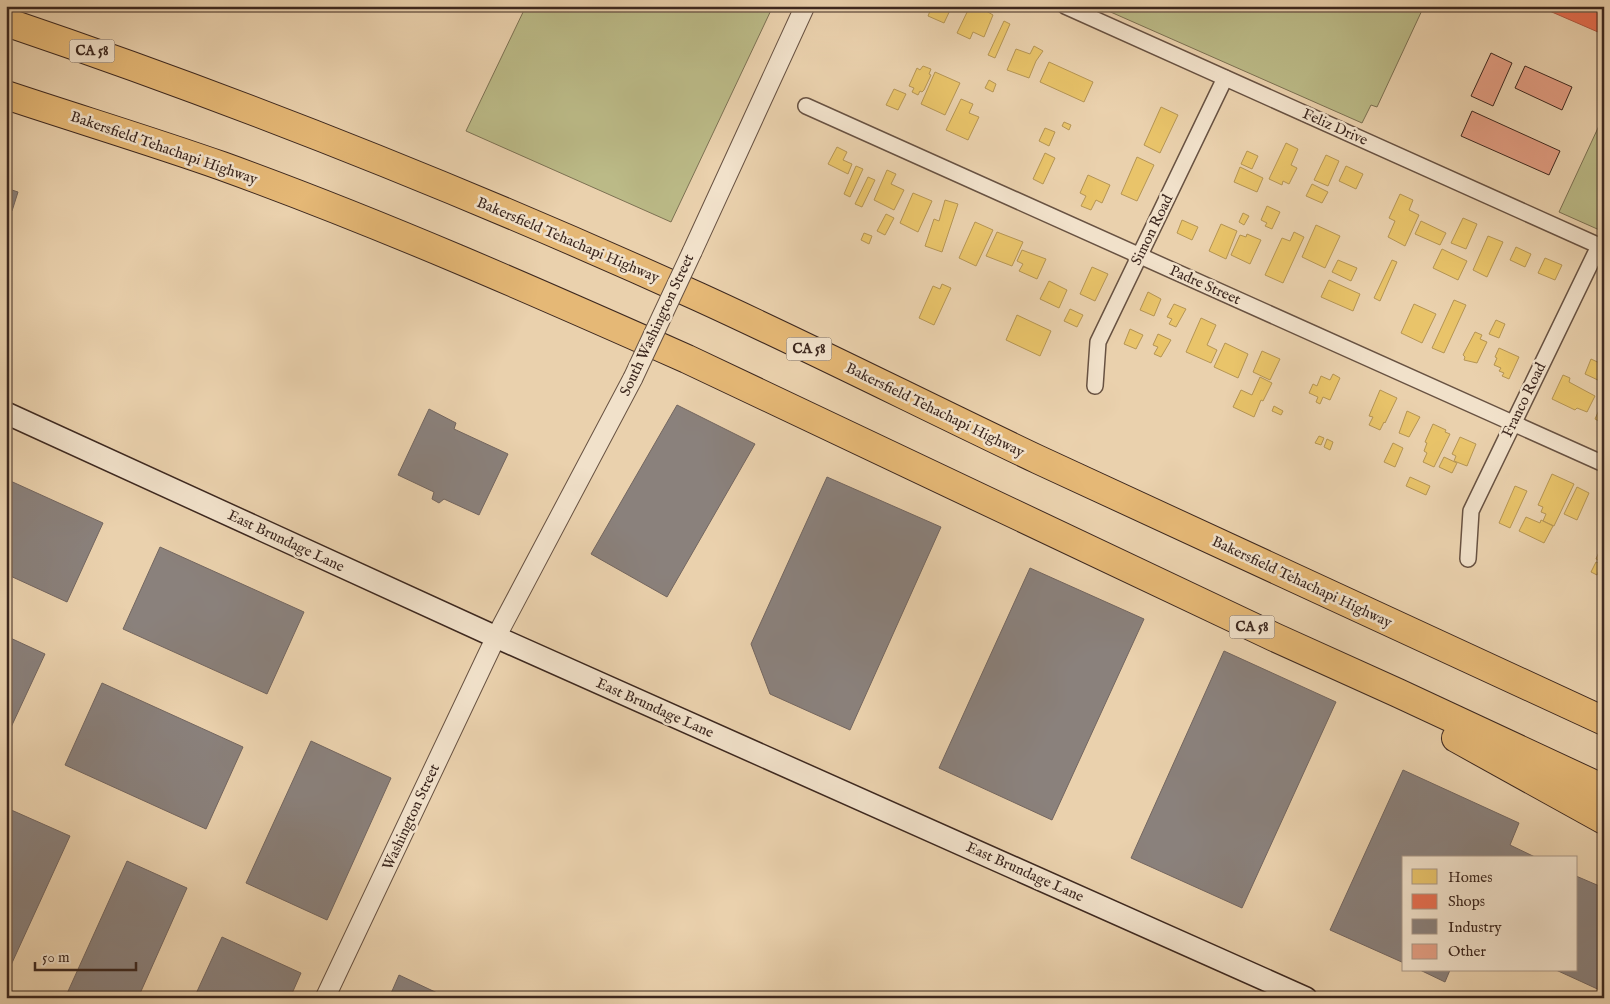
<svg xmlns="http://www.w3.org/2000/svg" width="1610" height="1004" viewBox="0 0 1610 1004" font-family="'IM FELL English',serif">
  <style>
    .green { fill: #bbba87; stroke: #7c7153 }
    .homes { fill: #e9c46a; stroke: #b59554 }
    .shops { fill: #e76f51; stroke: #b45a42 }
    .industry { fill: #8a817c; stroke: #736660 }
    .building { fill: #e39e83; stroke: #3d281f }
    .lines { fill: none; stroke-linecap: round; stroke-linejoin: round }
    .minor-casing { stroke: #685242; stroke-width: 18 }
    .tertiary-casing { stroke: #685242; stroke-width: 21 }
    .secondary-casing { stroke: #3d281f; stroke-width: 24 }
    .motorway-casing { stroke: #3d281f; stroke-width: 30 }
    .minor { stroke: #f1e1ca; stroke-width: 15 }
    .tertiary { stroke: #f1e1ca; stroke-width: 19 }
    .secondary { stroke: #f1e1ca; stroke-width: 21 }
    .motorway { stroke: #e5b876; stroke-width: 28 }
    .tertiary-bridge-casing { stroke: #685242; stroke-width: 21; stroke-linecap: butt }
    .tertiary-bridge { stroke: #f1e1ca; stroke-width: 19 }
    .labels { text-anchor: middle; dominant-baseline: central; stroke-width: 5; stroke-linejoin: round; paint-order: stroke }
    .shield { fill: #f1e1ca; stroke: #736052; stroke-width: 1 }
    .shield-label { font-size: 14px; font-weight: bold; fill: #3d281f }
    .street-label { font-size: 15px; fill: #3d281f; stroke: #f1e1ca }
  </style>
  <rect width="100%" height="100%" fill="#ead1ad"/>
  <filter id="stains"><feTurbulence type="fractalNoise" baseFrequency=".004" numOctaves="4"/><feColorMatrix values="0 0 0 0 .2 0 0 0 0 .09 0 0 0 0 .02 0 0 0 .5 -.17"/></filter>
  <radialGradient id="worn" r=".72"><stop offset=".6" stop-color="#630" stop-opacity="0"/><stop offset="1" stop-color="#630" stop-opacity=".3"/></radialGradient>
  <!-- green -->
  <g class="green">
    <polygon points="526,6 773,6 671,222 466,131"/>
    <polygon points="1097,6 1424,6 1377,107 1371,105 1362,123"/>
    <polygon points="1604,115 1604,232 1559,212"/>
  </g>
  <!-- homes -->
  <g class="homes">
    <polygon points="932,6 952,6 944,23 928,16"/>
    <polygon points="970,6 978,6 993,15 984,37 973,32 970,39 957,33"/>
    <polygon points="1004,21 1010,24 995,58 988,55"/>
    <polygon points="1034,46 1043,51 1036,61 1029,78 1007,70 1016,49 1030,54"/>
    <polygon points="1049,62 1093,82 1084,102 1040,82"/>
    <polygon points="923,66 931,69 929,74 931,75 924,90 922,92 920,91 918,95 912,92 914,88 909,86 917,68 920,70"/>
    <polygon points="935,72 960,83 945,115 921,104"/>
    <polygon points="989,80 996,84 993,92 985,88"/>
    <polygon points="894,89 906,94 898,110 886,105"/>
    <polygon points="961,99 973,104 969,113 979,117 968,140 946,130"/>
    <polygon points="1161,107 1178,115 1160,153 1144,145"/>
    <polygon points="1064,122 1071,125 1069,130 1062,126"/>
    <polygon points="1045,128 1055,132 1049,146 1039,141"/>
    <polygon points="1286,143 1298,149 1291,165 1297,168 1289,184 1283,181 1282,185 1269,179"/>
    <polygon points="837,147 847,152 843,160 852,164 848,174 828,164"/>
    <polygon points="1247,151 1258,156 1252,169 1241,164"/>
    <polygon points="1045,153 1055,158 1043,184 1033,179"/>
    <polygon points="1326,155 1339,161 1328,186 1314,180"/>
    <polygon points="1137,157 1154,165 1137,201 1121,194"/>
    <polygon points="856,166 863,169 850,197 844,194"/>
    <polygon points="1346,166 1363,174 1356,189 1339,181"/>
    <polygon points="1240,167 1263,178 1257,192 1234,182"/>
    <polygon points="887,170 896,174 891,184 904,190 894,210 874,200"/>
    <polygon points="1088,175 1110,185 1102,203 1096,200 1091,210 1081,206 1086,196 1080,193"/>
    <polygon points="868,177 875,180 862,207 855,204"/>
    <polygon points="1312,184 1328,192 1322,203 1306,196"/>
    <polygon points="913,193 932,201 918,232 900,223"/>
    <polygon points="1400,194 1413,200 1409,210 1419,215 1405,246 1388,237 1395,221 1389,218"/>
    <polygon points="945,200 958,204 942,252 925,246 934,219 939,221"/>
    <polygon points="1267,206 1280,212 1272,229 1265,226 1267,223 1261,220"/>
    <polygon points="1243,213 1249,216 1244,225 1239,222"/>
    <polygon points="886,214 894,218 885,235 877,231"/>
    <polygon points="1463,218 1477,224 1466,249 1451,243"/>
    <polygon points="1182,220 1198,227 1192,240 1177,233"/>
    <polygon points="1421,221 1446,233 1440,245 1415,234"/>
    <polygon points="975,222 993,230 976,266 959,258"/>
    <polygon points="1221,224 1237,231 1226,259 1209,251"/>
    <polygon points="1316,225 1340,236 1325,268 1302,257"/>
    <polygon points="997,232 1023,242 1012,266 986,256"/>
    <polygon points="1294,232 1304,237 1283,283 1265,275 1282,238 1290,241"/>
    <polygon points="864,233 872,236 869,244 861,240"/>
    <polygon points="1247,234 1261,240 1250,264 1231,255 1240,235 1246,237"/>
    <polygon points="1488,236 1503,242 1487,277 1473,270"/>
    <polygon points="1516,247 1531,254 1525,267 1510,260"/>
    <polygon points="1442,249 1467,261 1458,280 1433,268"/>
    <polygon points="1022,250 1046,259 1037,279 1019,271 1023,264 1017,261"/>
    <polygon points="1545,258 1562,265 1555,280 1538,273"/>
    <polygon points="1338,260 1357,268 1351,281 1332,272"/>
    <polygon points="1392,260 1397,262 1380,301 1374,298"/>
    <polygon points="1092,267 1108,274 1095,301 1080,294"/>
    <polygon points="1329,280 1360,294 1353,311 1321,297"/>
    <polygon points="1049,281 1067,290 1059,308 1040,299"/>
    <polygon points="942,284 951,288 934,325 919,318 933,286 940,289"/>
    <polygon points="1148,292 1161,299 1154,316 1140,310"/>
    <polygon points="1454,300 1466,305 1444,353 1432,348"/>
    <polygon points="1174,304 1186,309 1176,327 1169,324 1172,319 1167,317"/>
    <polygon points="1414,304 1436,314 1422,343 1401,333"/>
    <polygon points="1070,309 1083,315 1077,327 1064,321"/>
    <polygon points="1017,315 1051,331 1040,356 1006,340"/>
    <polygon points="1201,318 1216,325 1207,345 1217,350 1211,363 1186,352"/>
    <polygon points="1496,320 1505,324 1499,338 1489,334"/>
    <polygon points="1130,329 1143,335 1136,349 1124,344"/>
    <polygon points="1475,332 1482,335 1480,339 1487,342 1477,363 1464,360 1465,357 1463,355"/>
    <polygon points="1158,334 1171,340 1161,357 1154,354 1158,347 1153,345"/>
    <polygon points="1225,343 1248,354 1238,378 1214,367"/>
    <polygon points="1499,348 1519,357 1509,379 1502,376 1504,373 1499,371 1501,368 1494,365 1497,358 1495,357"/>
    <polygon points="1262,351 1280,359 1270,380 1253,372"/>
    <polygon points="1591,359 1604,365 1604,373 1600,381 1585,374"/>
    <polygon points="1333,374 1340,378 1330,400 1323,397 1320,404 1316,402 1318,397 1309,393 1313,384 1317,386 1321,376 1330,380"/>
    <polygon points="1563,375 1570,378 1569,382 1595,396 1587,412 1577,408 1575,410 1552,399"/>
    <polygon points="1260,377 1272,383 1263,401 1261,400 1254,417 1233,407 1241,390 1252,395"/>
    <polygon points="1380,390 1397,398 1385,423 1384,422 1380,430 1369,425 1373,417 1369,416"/>
    <polygon points="1604,399 1604,428 1601,427 1602,423 1595,419"/>
    <polygon points="1274,406 1283,411 1281,415 1272,411"/>
    <polygon points="1407,411 1420,417 1409,437 1399,433"/>
    <polygon points="1433,424 1446,430 1445,432 1450,434 1434,467 1423,462 1427,453 1424,451 1427,443 1425,442"/>
    <polygon points="1319,436 1324,438 1321,445 1315,443"/>
    <polygon points="1460,437 1476,444 1467,466 1454,461 1456,456 1452,454"/>
    <polygon points="1327,439 1333,442 1330,450 1324,447"/>
    <polygon points="1393,443 1403,448 1395,467 1384,462"/>
    <polygon points="1444,457 1457,463 1452,473 1439,467"/>
    <polygon points="1552,474 1574,484 1554,526 1543,521 1546,514 1541,512 1543,507 1538,505"/>
    <polygon points="1410,477 1430,486 1426,495 1406,486"/>
    <polygon points="1515,486 1527,491 1510,528 1499,523"/>
    <polygon points="1577,487 1589,493 1577,520 1564,514"/>
    <polygon points="1526,517 1540,523 1541,520 1553,526 1544,543 1519,531"/>
    <polygon points="1599,552 1604,554 1603,562 1596,559"/>
    <polygon points="1596,562 1602,564 1597,575 1591,572"/>
  </g>
  <!-- shops -->
  <polygon class="shops" points="1538,6 1604,6 1604,20 1598,32"/>
  <!-- industry -->
  <g class="industry">
    <polygon points="6,188 18,192 12,211 6,210"/>
    <polygon points="677,405 755,444 667,597 591,554"/>
    <polygon points="429,409 456,423 454,429 508,454 479,515 444,499 439,503 432,499 434,492 398,475"/>
    <polygon points="827,477 941,527 850,730 770,694 751,644"/>
    <polygon points="6,479 103,523 67,602 6,574"/>
    <polygon points="160,547 304,612 267,694 123,629"/>
    <polygon points="1030,568 1144,619 1052,820 939,768"/>
    <polygon points="6,636 45,654 6,738"/>
    <polygon points="1224,651 1336,702 1242,908 1131,858"/>
    <polygon points="102,683 243,747 206,829 65,765"/>
    <polygon points="311,741 391,778 327,920 246,883"/>
    <polygon points="1403,770 1519,823 1510,845 1537,858 1404,858 1404,963 1330,930"/>
    <polygon points="9,809 70,836 6,976 6,816"/>
    <polygon points="127,861 187,888 138,998 65,998"/>
    <polygon points="1576,876 1604,888 1604,992 1556,970 1576,970"/>
    <polygon points="222,937 301,973 290,998 194,998"/>
    <polygon points="1420,970 1450,970 1445,982"/>
    <polygon points="399,975 448,998 389,998"/>
  </g>
  <!-- building -->
  <g class="building">
    <polygon points="1491,53 1512,63 1493,106 1471,96"/>
    <polygon points="1525,66 1572,87 1562,110 1515,88"/>
    <polygon points="1472,111 1560,151 1549,175 1461,136"/>
  </g>
  <g class="lines">
    <defs>
      <g id="minor">
        <polyline points="1065,6 1604,248"/>
        <polyline points="806,106 1604,464"/>
        <polyline points="1095,386 1098,342 1225,78"/>
        <polyline points="1468,559 1471,511 1599,246"/>
      </g>
      <g id="tertiary">
        <polyline points="692,252 805,6"/>
        <polyline points="325,998 496,637 633,378"/>
      </g>
      <polyline id="secondary" points="6,413 496,637 1306,998"/>
      <g id="motorway">
        <path d="M6 22C242 102 472 194 699 297 813 349 925 406 1039 460 1226 548 1415 634 1604 721"/>
        <path d="M6 95C78 119 151 141 222 166 380 223 534 291 687 359L1274 637 1398 693 1604 789"/>
        <polyline points="1456,738 1604,820"/>
      </g>
    </defs>
    <!-- minor casing -->
    <use href="#minor" class="minor-casing"/>
    <!-- tertiary casing -->
    <use href="#tertiary" class="tertiary-casing"/>
    <!-- secondary casing -->
    <use href="#secondary" class="secondary-casing"/>
    <!-- motorway casing -->
    <use href="#motorway" class="motorway-casing"/>
    <!-- minor -->
    <use href="#minor" class="minor"/>
    <!-- tertiary -->
    <use href="#tertiary" class="tertiary"/>
    <!-- secondary -->
    <use href="#secondary" class="secondary"/>
    <!-- motorway -->
    <use href="#motorway" class="motorway"/>
    <defs>
      <polyline id="tertiary-bridge" points="633,378 692,252"/>
    </defs>
    <!-- tertiary-bridge casing -->
    <use href="#tertiary-bridge" class="tertiary-bridge-casing"/>
    <!-- tertiary-bridge -->
    <use href="#tertiary-bridge" class="tertiary-bridge"/>
  </g>
  <g class="labels">
    <!-- shield labels -->
    <g class="shield">
      <rect x="69.5" y="39.5" width="45" height="23" rx="4"/>
      <rect x="786.5" y="337.5" width="45" height="23" rx="4"/>
      <rect x="1229.5" y="615.5" width="45" height="23" rx="4"/>
    </g>
    <g class="shield-label">
      <text x="92" y="51">CA 58</text>
      <text x="809" y="349">CA 58</text>
      <text x="1252" y="627">CA 58</text>
    </g>
    <!-- street labels -->
    <g class="street-label">
      <text transform="translate(1335 127) rotate(24)">Feliz Drive</text>
      <text transform="translate(164 148) rotate(19)">Bakersfield Tehachapi Highway</text>
      <text transform="translate(1152 230) rotate(-64)">Simon Road</text>
      <text transform="translate(568 240) rotate(23)">Bakersfield Tehachapi Highway</text>
      <text transform="translate(1205 285) rotate(24)">Padre Street</text>
      <text transform="translate(657 325) rotate(-65)">South Washington Street</text>
      <text transform="translate(1524 400) rotate(-64)">Franco Road</text>
      <text transform="translate(935 410) rotate(26)">Bakersfield Tehachapi Highway</text>
      <text transform="translate(286 541) rotate(25)">East Brundage Lane</text>
      <text transform="translate(1302 582) rotate(25)">Bakersfield Tehachapi Highway</text>
      <text transform="translate(655 708) rotate(24)">East Brundage Lane</text>
      <text transform="translate(411 817) rotate(-65)">Washington Street</text>
      <text transform="translate(1025 872) rotate(24)">East Brundage Lane</text>
    </g>
  </g>
  <!-- margin -->
  <rect width="1610" height="1004" fill="none" stroke="#ead1ad" stroke-width="25"/>
  <rect x="8" y="8" width="1595" height="989" fill="none" stroke="#3d281f" stroke-width="2.5"/>
  <rect x="12" y="12" width="1585" height="979" fill="none" stroke="#3d281f"/>
  <!-- legend -->
  <rect x="1402" y="856" width="175" height="115" fill="#f1e1ca" stroke="#a99786"/>
  <rect x="1412" y="869" width="25" height="15" fill="#e9c46a" stroke="#a99786"/>
  <text x="1448" y="882" font-size="15" fill="#3d281f">Homes</text>
  <rect x="1412" y="894" width="25" height="15" fill="#e76f51" stroke="#a99786"/>
  <text x="1448" y="906" font-size="15" fill="#3d281f">Shops</text>
  <rect x="1412" y="919" width="25" height="15" fill="#8a817c" stroke="#a99786"/>
  <text x="1448" y="932" font-size="15" fill="#3d281f">Industry</text>
  <rect x="1412" y="944" width="25" height="15" fill="#e39e83" stroke="#a99786"/>
  <text x="1448" y="956" font-size="15" fill="#3d281f">Other</text>
  <!-- scale -->
  <path d="M35 962v8h101v-8" fill="none" stroke="#3d281f" stroke-width="2.5"/>
  <text x="42" y="962" font-size="15" fill="#3d281f" stroke="#f1e1ca" stroke-width="4" paint-order="stroke">50 m</text>
  <rect width="100%" height="100%" filter="url(#stains)"/>
  <rect width="100%" height="100%" fill="url(#worn)"/>
</svg>
